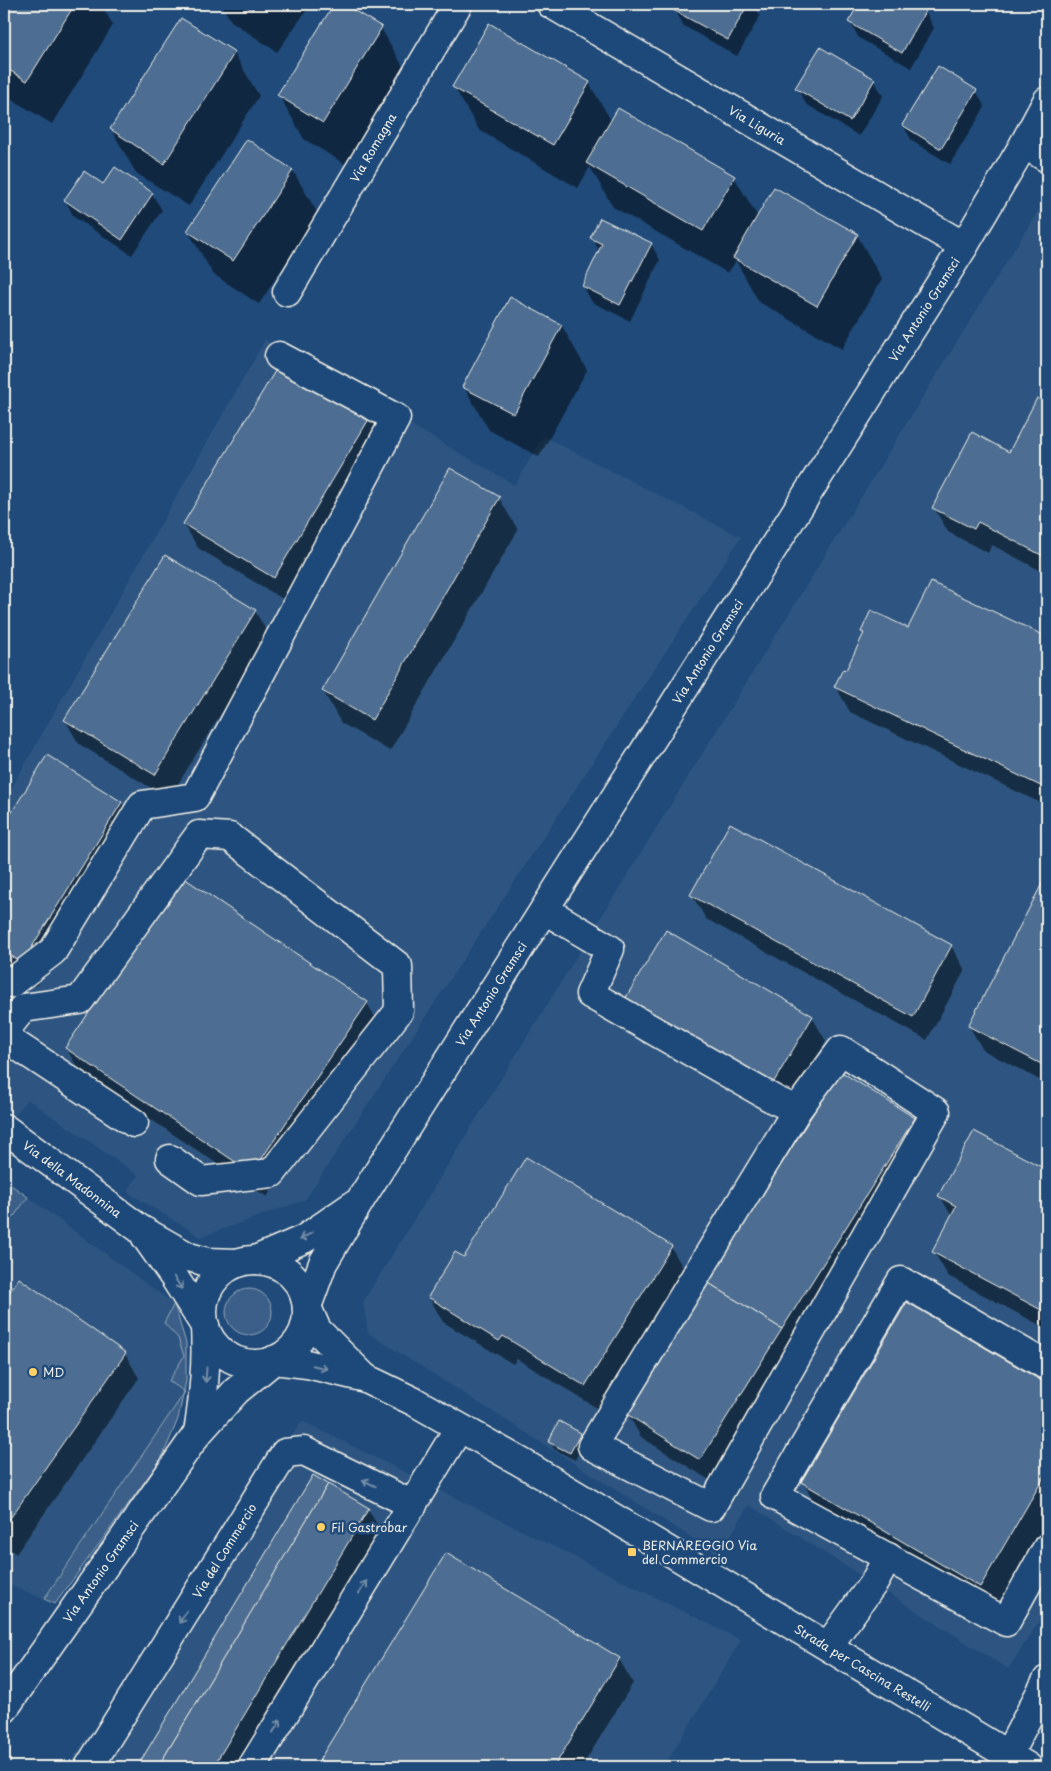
<svg xmlns="http://www.w3.org/2000/svg" width="1051" height="1771" viewBox="0 0 1051 1771" font-family="'Playpen Sans',sans-serif">
  <style>
    .built { fill: #2d5581 }
    .green { fill: #3a5f88; stroke: #97a8b8 }
    .shadow { fill: #0007 }
    .building { fill: #4d6e92; stroke: #f4f1e8 }
    .lines { fill: none; stroke-linecap: round; stroke-linejoin: round }
    .minor-casing { stroke: #f4f1e8; stroke-width: 31 }
    .minor { stroke: #1f4a7a; stroke-width: 28 }
    .oneway { stroke: #748da6 }
    .poi-dot { fill: #ffd166; stroke: #1f4a7a; stroke-width: 2 }
    .labels { text-anchor: middle; dominant-baseline: central; stroke-width: 5; stroke-linejoin: round; paint-order: stroke }
    .street-label { font-size: 12px; fill: #f4f1e8; stroke: #1f4a7a }
    .poi-label { font-size: 12px; fill: #f4f1e8; stroke: #1f4a7a; text-anchor: start }
  </style>
  <rect width="100%" height="100%" fill="#1f4a7a"/>
  <filter id="ink" filterUnits="userSpaceOnUse"><feTurbulence type="fractalNoise" baseFrequency=".02" numOctaves="2"/><feDisplacementMap in="SourceGraphic" scale="10" xChannelSelector="R" yChannelSelector="G"/><feConvolveMatrix kernelMatrix="1 2 1 2 8 2 1 2 1" color-interpolation-filters="sRGB"/></filter>
  <g filter="url(#ink)">
    <!-- built -->
    <g class="built">
      <polygon points="1046,198 1047,199 1047,1609 1008,1669 749,1505 719,1555 368,1333 363,1302"/>
      <polygon points="265,340 515,485 543,436 741,537 305,1200 201,1237 127,1192 138,1175 27,1099 15,1116 4,1107 4,801"/>
      <polygon points="28,1197 174,1304 164,1323 178,1338 184,1356 185,1391 44,1599 4,1583 4,1230"/>
      <polygon points="302,1421 741,1640 664,1767 67,1767"/>
    </g>
    <!-- green -->
    <g class="green">
      <polygon points="4,1180 28,1197 4,1230"/>
      <circle cx="249" cy="1312" r="23"/>
      <polygon points="174,1304 186,1343 186,1381 178,1419 162,1458 55,1604 44,1599 185,1392 169,1381 184,1356 178,1338 164,1323"/>
    </g>
    <!-- shadow -->
    <g class="shadow">
      <polygon points="10,4 101,4 113,25 52,124 5,95 4,92 4,13"/>
      <polygon points="221,4 311,4 277,52 231,21"/>
      <polygon points="335,4 341,4 381,28 406,72 348,166 304,139 279,95"/>
      <polygon points="678,4 753,4 760,16 737,56 684,26 675,10"/>
      <polygon points="860,4 912,4 925,11 934,28 911,68 859,38 850,22"/>
      <polygon points="234,53 259,96 189,206 136,173 111,129"/>
      <polygon points="874,80 883,96 859,136 806,104 797,88"/>
      <polygon points="589,83 612,122 734,177 758,217 857,235 882,279 842,349 759,302 736,261 728,273 613,207 590,167 578,188 479,130 454,87"/>
      <polygon points="976,91 985,107 950,164 912,141 903,125"/>
      <polygon points="115,169 152,194 162,210 132,255 74,217 65,200 104,186"/>
      <polygon points="293,171 318,214 259,304 213,274 188,231"/>
      <polygon points="592,238 651,244 660,260 630,321 592,302 583,286 600,252"/>
      <polygon points="511,299 562,326 587,370 539,457 489,430 464,387"/>
      <polygon points="1038,400 1047,405 1047,574 992,545 988,553 948,532 934,508 1010,453"/>
      <polygon points="371,415 385,440 288,602 198,548 184,524"/>
      <polygon points="451,470 499,498 518,530 390,751 341,723 323,691"/>
      <polygon points="932,584 1047,639 1047,806 850,712 836,687 847,672 864,635 862,631 909,630"/>
      <polygon points="255,611 269,635 169,799 79,744 65,720"/>
      <polygon points="48,757 122,803 136,827 36,986 4,966 4,827"/>
      <polygon points="1047,877 1047,1084 983,1050 969,1026"/>
      <polygon points="181,878 367,1003 381,1027 267,1197 80,1072 66,1048"/>
      <polygon points="692,895 951,946 965,970 927,1040 706,919"/>
      <polygon points="627,999 812,1017 826,1041 786,1109"/>
      <polygon points="914,1119 928,1143 714,1483 641,1437 627,1413"/>
      <polygon points="974,1132 1047,1171 1047,1329 948,1276 934,1252 952,1217 940,1196"/>
      <polygon points="671,1247 685,1271 600,1410 517,1359 513,1364 443,1322 429,1297 464,1259"/>
      <polygon points="19,1280 125,1354 139,1378 16,1554 4,1545 4,1302"/>
      <polygon points="908,1304 1047,1385 1047,1520 994,1610 817,1507 803,1482"/>
      <polygon points="580,1434 584,1442 575,1460 554,1449 550,1442"/>
      <polygon points="313,1477 368,1509 382,1533 241,1767 139,1767"/>
      <polygon points="446,1554 619,1659 633,1683 582,1767 316,1767"/>
    </g>
    <!-- building -->
    <g class="building">
      <polygon points="8,4 75,4 27,81 4,67 4,11"/>
      <polygon points="243,4 256,4 252,10"/>
      <polygon points="334,4 343,4 382,27 323,123 277,95"/>
      <polygon points="677,4 748,4 728,40 673,10"/>
      <polygon points="859,4 914,4 926,10 902,53 848,22"/>
      <polygon points="181,18 235,52 164,164 110,129"/>
      <polygon points="489,23 590,82 553,145 452,87"/>
      <polygon points="820,47 875,79 850,121 795,88"/>
      <polygon points="938,66 977,90 941,149 902,125"/>
      <polygon points="618,108 735,176 703,231 586,163"/>
      <polygon points="247,139 293,170 233,261 187,231"/>
      <polygon points="115,167 153,193 122,240 64,200 84,171 103,184"/>
      <polygon points="774,187 858,234 817,306 733,258"/>
      <polygon points="600,218 652,243 620,305 582,286 602,244 590,238"/>
      <polygon points="510,297 562,325 514,414 462,387"/>
      <polygon points="281,361 372,414 274,578 183,524"/>
      <polygon points="1037,398 1047,403 1047,558 978,522 974,529 932,508 972,432 1009,452"/>
      <polygon points="450,468 500,497 372,720 322,691"/>
      <polygon points="165,555 256,610 155,775 64,720"/>
      <polygon points="931,582 1047,637 1047,789 834,687 843,669 846,670 864,633 861,632 871,610 908,628"/>
      <polygon points="47,755 122,802 22,963 4,951 4,825"/>
      <polygon points="730,823 952,945 913,1017 690,895"/>
      <polygon points="1047,874 1047,1067 968,1026"/>
      <polygon points="181,876 368,1002 252,1173 65,1048"/>
      <polygon points="666,930 813,1016 772,1085 625,999"/>
      <polygon points="840,1071 915,1118 782,1329 707,1282"/>
      <polygon points="974,1131 1047,1170 1047,1313 932,1252 956,1206 938,1196"/>
      <polygon points="526,1157 672,1246 585,1386 503,1336 499,1341 428,1297 455,1252 464,1257"/>
      <polygon points="19,1278 126,1353 4,1527 4,1300"/>
      <polygon points="707,1282 782,1329 700,1460 625,1413"/>
      <polygon points="907,1302 1047,1384 1047,1472 980,1587 801,1482"/>
      <polygon points="559,1421 581,1433 570,1453 548,1442"/>
      <polygon points="313,1475 328,1484 287,1553 158,1767 137,1767"/>
      <polygon points="328,1484 369,1508 213,1767 158,1767"/>
      <polygon points="446,1553 620,1658 554,1767 315,1767"/>
    </g>
    <g class="lines">
      <defs>
        <g id="minor">
          <path id="s1" d="M551 4 964 246"/>
          <polyline points="1024,144 1047,158"/>
          <path id="s2" d="M287 292 458 4"/>
          <polyline points="545,910 610,949 590,994 775,1100 797,1110 841,1050 936,1112 711,1507 592,1446 797,1110"/>
          <polyline points="4,979 11,983 53,951 142,805 195,797 396,418 279,356"/>
          <polyline points="4,1032 23,1008 80,1000 199,835 230,837 398,966 399,1011 272,1173 201,1181 170,1159"/>
          <polyline points="4,1037 134,1123"/>
          <path id="s3" d="M4 1128 140 1229 189 1257 207 1262 238 1263"/>
          <polyline points="145,1236 174,1277 205,1326"/>
          <polyline points="255,1260 304,1239 352,1206"/>
          <circle cx="255" cy="1312" r="52"/>
          <path id="s4" d="M307 1307 323 1263 361 1199 964 246 1024 144 1047 101"/>
          <polyline points="307,1307 317,1330 364,1377"/>
          <path id="s5" d="M274 1360 307 1364 365 1378 415 1402 526 1465 1028 1767"/>
          <polyline points="1047,1366 901,1281 775,1496 1006,1622 1047,1548"/>
          <path d="M198 1433C204 1396 207 1364 205 1326"/>
          <polyline points="828,1646 875,1581 888,1557"/>
          <path id="s6" d="M4 1709 197 1434 236 1391 274 1360"/>
          <polyline points="1008,1755 1047,1680"/>
          <path id="s7" d="M89 1767 285 1453 304 1451 413 1505"/>
          <polyline points="252,1767 459,1428"/>
        </g>
      </defs>
      <!-- minor casing -->
      <use href="#minor" class="minor-casing"/>
      <!-- minor -->
      <use href="#minor" class="minor"/>
    </g>
    <!-- one-way arrows -->
    <defs><path id="oneway-shaft" d="M-6 0H5M1.5-3L5.5 0L1.5 3" fill="none" stroke-width="1.6" stroke-linecap="round" stroke-linejoin="round" transform="scale(1.25)"/></defs>
    <g class="oneway">
      <use href="#oneway-shaft" transform="translate(306 1236) rotate(150)"/>
      <use href="#oneway-shaft" transform="translate(178 1283) rotate(57)"/>
      <use href="#oneway-shaft" transform="translate(320 1367) rotate(14)"/>
      <use href="#oneway-shaft" transform="translate(206 1375) rotate(94)"/>
      <use href="#oneway-shaft" transform="translate(369 1483) rotate(-154)"/>
      <use href="#oneway-shaft" transform="translate(363 1587) rotate(-58)"/>
      <use href="#oneway-shaft" transform="translate(183 1617) rotate(122)"/>
      <use href="#oneway-shaft" transform="translate(277 1726) rotate(-58)"/>
    </g>
  </g>
  <!-- markers -->
  <g class="poi-dot">
    <circle cx="33" cy="1372" r="5"/>
    <circle cx="321" cy="1527" r="5"/>
    <rect x="627" y="1547" width="10" height="10" rx="2.5"/>
  </g>
  <g class="labels">
    <!-- street labels -->
    <g class="street-label">
      <text stroke="none"><textPath href="#s1" startOffset="239">Via Liguria</textPath></text>
      <text stroke="none"><textPath href="#s2" startOffset="168">Via Romagna</textPath></text>
      <text stroke="none"><textPath href="#s4" startOffset="1174">Via Antonio Gramsci</textPath></text>
      <text stroke="none"><textPath href="#s4" startOffset="769">Via Antonio Gramsci</textPath></text>
      <text stroke="none"><textPath href="#s4" startOffset="364">Via Antonio Gramsci</textPath></text>
      <text stroke="none"><textPath href="#s3" startOffset="85">Via della Madonnina</textPath></text>
      <text stroke="none"><textPath href="#s7" startOffset="255">Via del Commercio</textPath></text>
      <text stroke="none"><textPath href="#s6" startOffset="168">Via Antonio Gramsci</textPath></text>
      <text stroke="none"><textPath href="#s5" startOffset="669">Strada per Cascina Restelli</textPath></text>
    </g>
    <!-- poi labels -->
    <g class="poi-label">
      <text x="43" y="1372">MD</text>
      <text x="331" y="1527">Fil Gastrobar</text>
      <text x="642" y="1545">BERNAREGGIO Via<tspan x="642" dy="14">del Commercio</tspan></text>
    </g>
  </g>
  <!-- margin -->
  <rect width="1051" height="1771" fill="none" stroke="#1f4a7a" stroke-width="20"/>
  <rect x="10" y="10" width="1031" height="1751" fill="none" stroke="#f4f1e8" stroke-width="2" filter="url(#ink)"/>
</svg>
